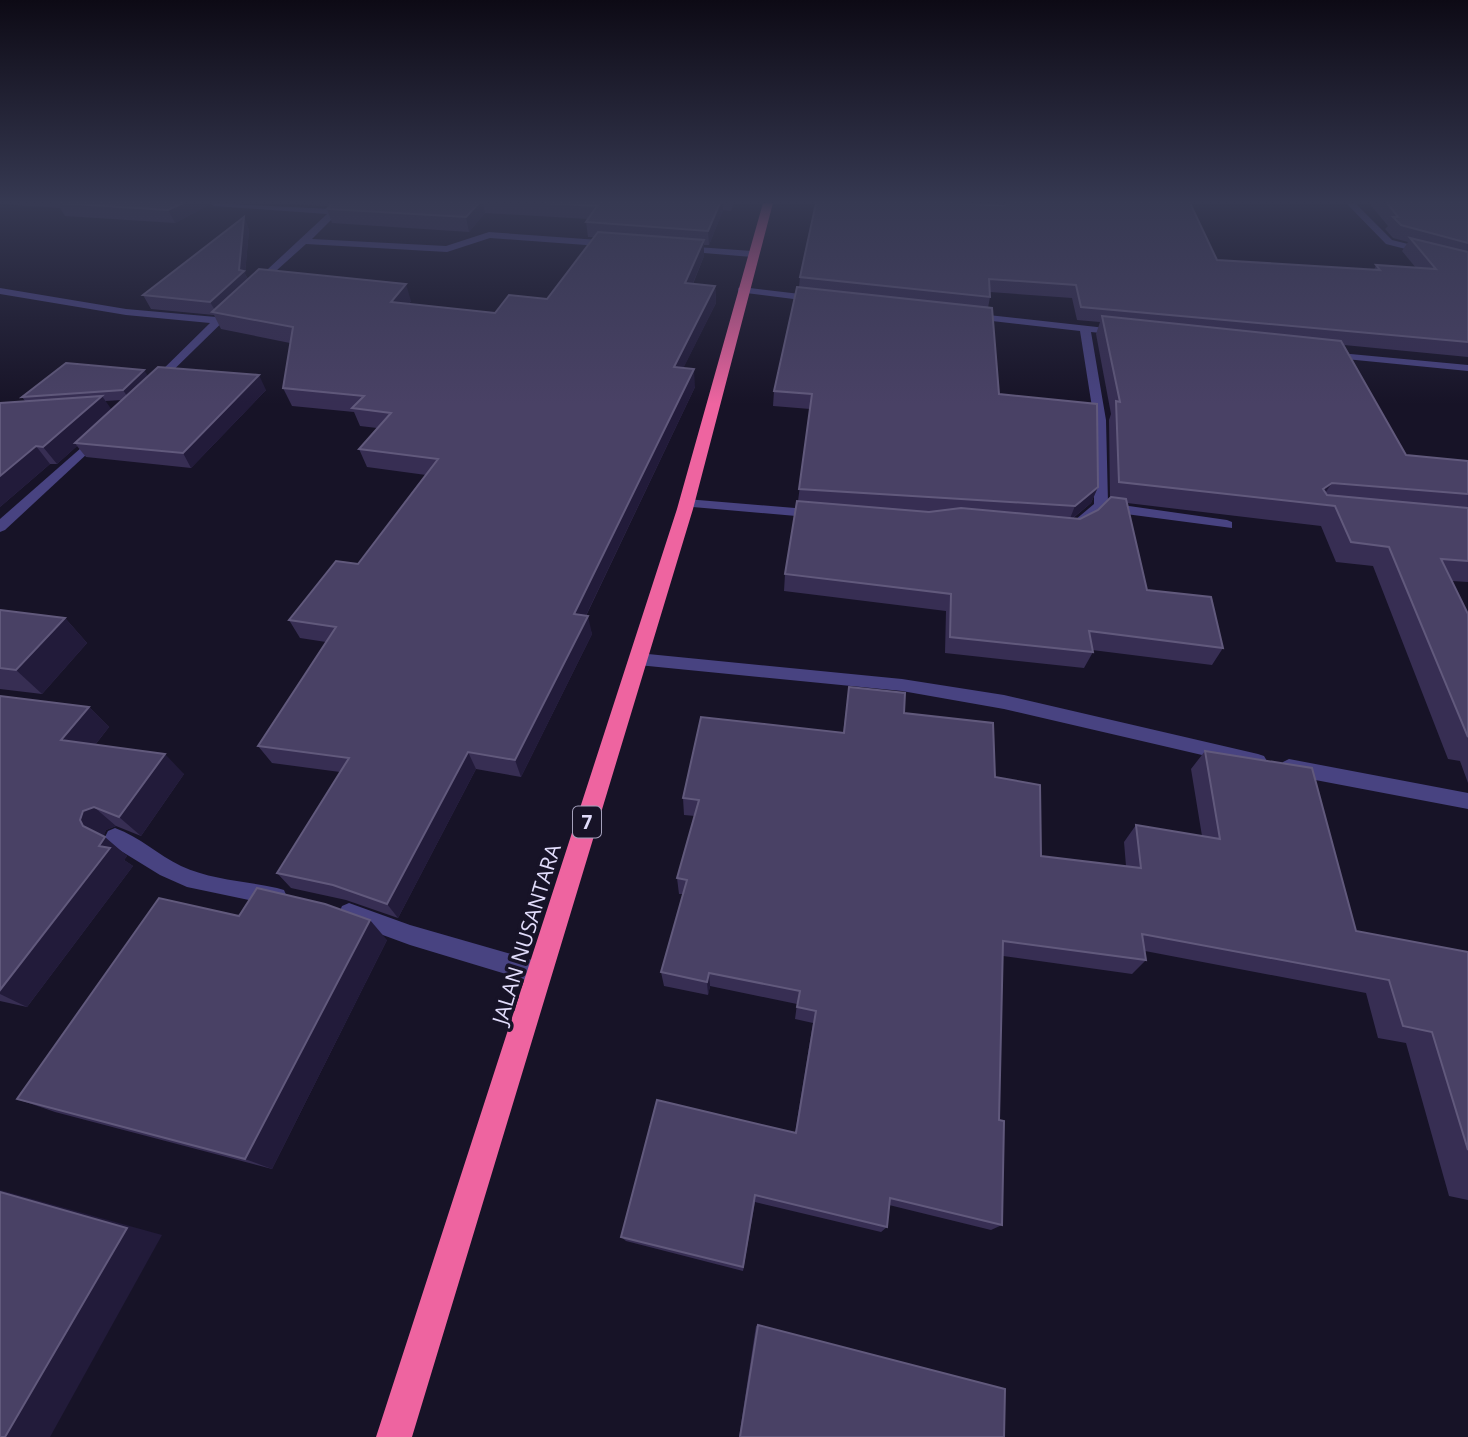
<svg xmlns="http://www.w3.org/2000/svg" width="1468" height="1437" viewBox="0 0 1468 1437" font-family="'Open Sans',sans-serif">
  <style>
    .lines { fill: none; stroke-linecap: round; stroke-linejoin: round }
    .minor { fill: #484381; fill-rule: evenodd }
    .highway { fill: #ee64a0; fill-rule: evenodd }
    .wall { fill: #372e53; fill-rule: evenodd }
    .shaded-wall { fill: #221b3a }
    .building { fill: #494165; stroke: #61597c; stroke-width: 2 }
    .labels { text-anchor: middle; dominant-baseline: central; stroke-width: 7; stroke-linejoin: round; paint-order: stroke }
    .shield { fill: #171327; stroke: #a4a0bb; stroke-width: 2 }
    .shield-label { font-size: 19px; font-weight: bold; fill: #e1dcfb }
    .street-label { font-size: 21px; fill: #e1dcfb; stroke: #171327 }
  </style>
  <rect width="100%" height="100%" fill="#171327"/>
  <g class="lines">
    <!-- minor -->
    <g class="minor">
      <polygon points="210,203 332,209 339,203 348,203 312,239 446,246 489,232 613,241 618,244 613,247 490,238 447,252 306,244 257,288 253,287 253,283 327,214 214,206"/>
      <polygon points="1346,203 1355,203 1392,240 1468,259 1468,265 1386,244"/>
      <polygon points="683,246 752,251 757,254 752,257 680,251 680,247"/>
      <polygon points="742,287 817,296 822,299 817,302 738,292 738,288"/>
      <polygon points="0,288 126,309 216,317 230,304 239,306 154,389 148,385 150,382 210,323 126,315 0,294"/>
      <path d="M970 313 1124 330V334L1120 335 1091 332 1106 420 1108 503 1227 520 1232 522V528L1103 511C1091 519 1084 535 1068 532V526L1094 504V420L1080 331 966 318V314Z"/>
      <polygon points="1329,352 1468,365 1468,371 1325,357 1325,353"/>
      <polygon points="98,433 104,437 102,440 5,530 0,532 0,519"/>
      <polygon points="686,499 819,510 826,514 819,518 681,506 679,503"/>
      <polygon points="638,653 902,679 1004,695 1258,754 1264,756 1267,761 1264,766 1258,768 1004,709 902,691 638,665 630,659"/>
      <polygon points="1289,759 1468,793 1468,809 1289,775 1283,772 1280,767 1283,762"/>
      <path d="M115 828C140 837 158 855 181 866 211 880 246 881 277 888L284 890 287 897 284 904 277 906 187 887 160 875 108 843 105 837 108 831Z"/>
      <polygon points="349,903 410,925 539,962 547,965 550,973 547,981 539,984 410,945 342,920 339,913 342,906"/>
    </g>
    <!-- highway -->
    <polygon class="highway" points="763,203 773,203 693,509 412,1437 376,1437 677,509"/>
  </g>
  <!-- wall -->
  <g class="wall">
    <polygon points="0,203 208,203 209,205 175,223 65,216 60,208 0,204"/>
    <polygon points="281,203 734,203 731,211 723,210 709,245 704,245 704,256 693,284 715,286 716,303 683,368 695,387 586,616 592,634 521,777 476,769 398,918 346,900 291,888 277,873 340,772 272,763 258,746 326,642 300,638 289,620 358,564 426,475 367,467 359,449 377,428 360,426 354,412 292,406 283,388 290,343 221,329 214,315 151,309 143,295 244,217 249,230 245,274 248,279 411,301 409,304 495,313 547,299 594,237 588,237 586,222 588,219 485,213 469,232 332,223 327,209 329,206 282,204"/>
    <path d="M816 203H1190L1217 260 1374 270 1376 265 1416 268 1402 251 1408 242 1393 238 1385 229 1388 226 1369 203H1468V357L1344 345 1406 455 1468 461V582L1452 581 1468 614V783L1460 761 1448 759 1373 566 1336 562 1321 526 1127 503 1147 590 1223 648 1212 665 1092 650 1093 652 1084 668 945 653 946 611 784 591 785 574 798 501 810 409 773 406 774 391 799 287 800 277ZM990 292 1072 298 1077 320 1100 322 1096 334 1111 414 1109 420 1110 497 1098 510 1080 519H1072L1091 503 1098 487 999 394 988 308 990 297Z"/>
    <path d="M148 376 266 390 191 468 86 457 77 446 57 464H50L0 507 25 401 22 397ZM122 400 111 410 105 401Z"/>
    <polygon points="0,610 65,618 87,643 42,694 0,689"/>
    <polygon points="849,687 904,713 995,777 1041,856 1126,866 1124,842 1136,825 1202,836 1191,769 1205,751 1356,931 1468,952 1468,1200 1449,1196 1406,1043 1378,1038 1366,993 1145,951 1146,960 1132,974 1003,956 999,1120 1002,1225 991,1230 889,1205 887,1227 881,1232 755,1202 743,1271 626,1241 621,1237 795,1133 813,1023 795,1019 797,1004 710,986 708,995 664,986 661,972 683,894 679,894 677,878 695,816 684,815 683,798 843,733"/>
    <polygon points="0,696 89,707 109,727 95,745 184,774 141,836 116,826 106,830 103,837 127,856 124,860 133,866 27,1007 0,1001"/>
    <polygon points="239,916 387,940 272,1169 55,1112 17,1099"/>
    <polygon points="758,1325 1004,1437 739,1437 756,1326"/>
  </g>
  <!-- shaded-wall -->
  <g class="shaded-wall">
    <polygon points="183,203 208,203 209,205 175,223 168,210"/>
    <polygon points="479,203 483,203 485,213 469,232 466,217"/>
    <polygon points="720,203 723,203 723,210 709,245 708,231"/>
    <polygon points="244,217 249,230 245,274 250,284 216,312 210,302 239,270"/>
    <polygon points="704,240 704,256 686,300 685,283"/>
    <polygon points="406,284 411,301 396,319 391,302"/>
    <polygon points="715,286 716,303 675,385 674,367"/>
    <polygon points="694,369 695,387 578,632 574,614"/>
    <polygon points="144,370 150,379 129,399 123,390"/>
    <polygon points="259,375 266,390 191,468 183,453"/>
    <polygon points="102,396 114,413 75,443 77,446 57,464 43,447"/>
    <polygon points="36,446 50,464 0,507 0,476"/>
    <polygon points="1332,483 1319,502 1323,489"/>
    <polygon points="1098,487 1091,503 1069,521 1075,506"/>
    <polygon points="588,616 592,634 521,777 515,760"/>
    <polygon points="65,618 87,643 42,694 16,670"/>
    <polygon points="89,707 109,727 83,760 61,740"/>
    <polygon points="468,752 476,769 398,918 387,904"/>
    <polygon points="165,754 184,774 141,836 119,817"/>
    <polygon points="94,807 116,826 106,830 103,838 105,837 127,856 124,860 133,866 27,1007 0,994 0,990 99,846 83,826 80,820 83,811"/>
    <polygon points="370,920 387,940 272,1169 245,1159"/>
    <polygon points="709,973 710,986 708,995 707,982"/>
    <polygon points="0,1190 162,1235 50,1437 5,1437"/>
  </g>
  <!-- building -->
  <g class="building">
    <polygon points="57,203 183,203 168,210"/>
    <polygon points="333,203 479,203 466,217 327,209"/>
    <polygon points="544,203 720,203 708,231 586,222 597,206"/>
    <polygon points="816,203 953,203 1004,206 1008,203 1190,203 1217,260 1380,270 1376,265 1436,269 1410,238 1468,252 1468,342 1081,307 1076,285 989,279 990,297 800,277"/>
    <polygon points="1387,203 1468,203 1468,243 1401,225 1393,217 1398,217"/>
    <polygon points="244,217 239,270 244,271 210,302 143,295"/>
    <polygon points="598,232 704,240 685,283 715,286 674,367 694,369 574,614 588,616 515,760 468,752 387,904 333,885 277,873 349,758 258,746 336,627 289,620 336,561 358,564 438,459 359,449 391,413 352,408 364,396 283,388 293,327 212,312 259,269 406,284 391,302 495,313 509,295 547,299"/>
    <polygon points="797,287 992,308 999,394 1097,404 1098,487 1075,506 799,489 812,394 774,391"/>
    <polygon points="1102,316 1341,341 1406,455 1468,461 1468,494 1332,483 1323,489 1327,495 1468,508 1468,561 1441,559 1468,614 1468,737 1389,547 1351,542 1335,506 1119,482 1116,401 1120,402"/>
    <polygon points="66,363 144,370 123,390 22,397"/>
    <polygon points="158,367 259,375 183,453 75,443"/>
    <polygon points="102,396 43,447 36,446 0,476 0,403"/>
    <polygon points="1111,497 1126,499 1147,590 1211,597 1223,648 1089,631 1093,652 950,637 951,594 785,574 797,501 929,512 961,508 1080,519 1098,510"/>
    <polygon points="0,610 65,618 16,670 0,668"/>
    <polygon points="849,687 905,693 904,713 993,723 995,777 1040,785 1041,856 1141,868 1136,825 1220,839 1205,751 1312,768 1356,931 1468,952 1468,1150 1432,1032 1403,1026 1389,980 1142,934 1146,960 1003,941 999,1120 1004,1121 1002,1225 890,1198 887,1227 755,1195 743,1267 621,1237 657,1100 796,1133 816,1011 797,1007 800,991 709,973 707,982 661,972 687,880 677,878 699,800 683,798 701,717 844,733"/>
    <polygon points="0,696 89,707 61,740 165,754 119,817 94,807 83,811 80,820 83,826 105,837 99,846 110,848 0,990"/>
    <polygon points="257,888 325,904 370,920 245,1159 17,1099 159,898 239,916"/>
    <polygon points="0,1192 127,1228 5,1437 0,1437"/>
    <polygon points="758,1325 1005,1389 1004,1437 740,1437"/>
  </g>
  <!-- sky -->
  <linearGradient id="sky" x2="0" y2="1"><stop stop-color="#0d0a15"/><stop offset="0.5" stop-color="#363952"/><stop offset="1" stop-color="#363952" stop-opacity="0"/></linearGradient>
  <rect width="1468" height="404" fill="url(#sky)"/>
  <g class="labels">
    <!-- shield labels -->
    <rect class="shield" x="573" y="806.5" width="28" height="31" rx="5"/>
    <g class="shield-label">
      <text x="587" y="822">7</text>
    </g>
    <!-- street labels -->
    <g class="street-label">
      <text transform="translate(526 934) rotate(-73)">JALAN NUSANTARA</text>
    </g>
  </g>
</svg>
